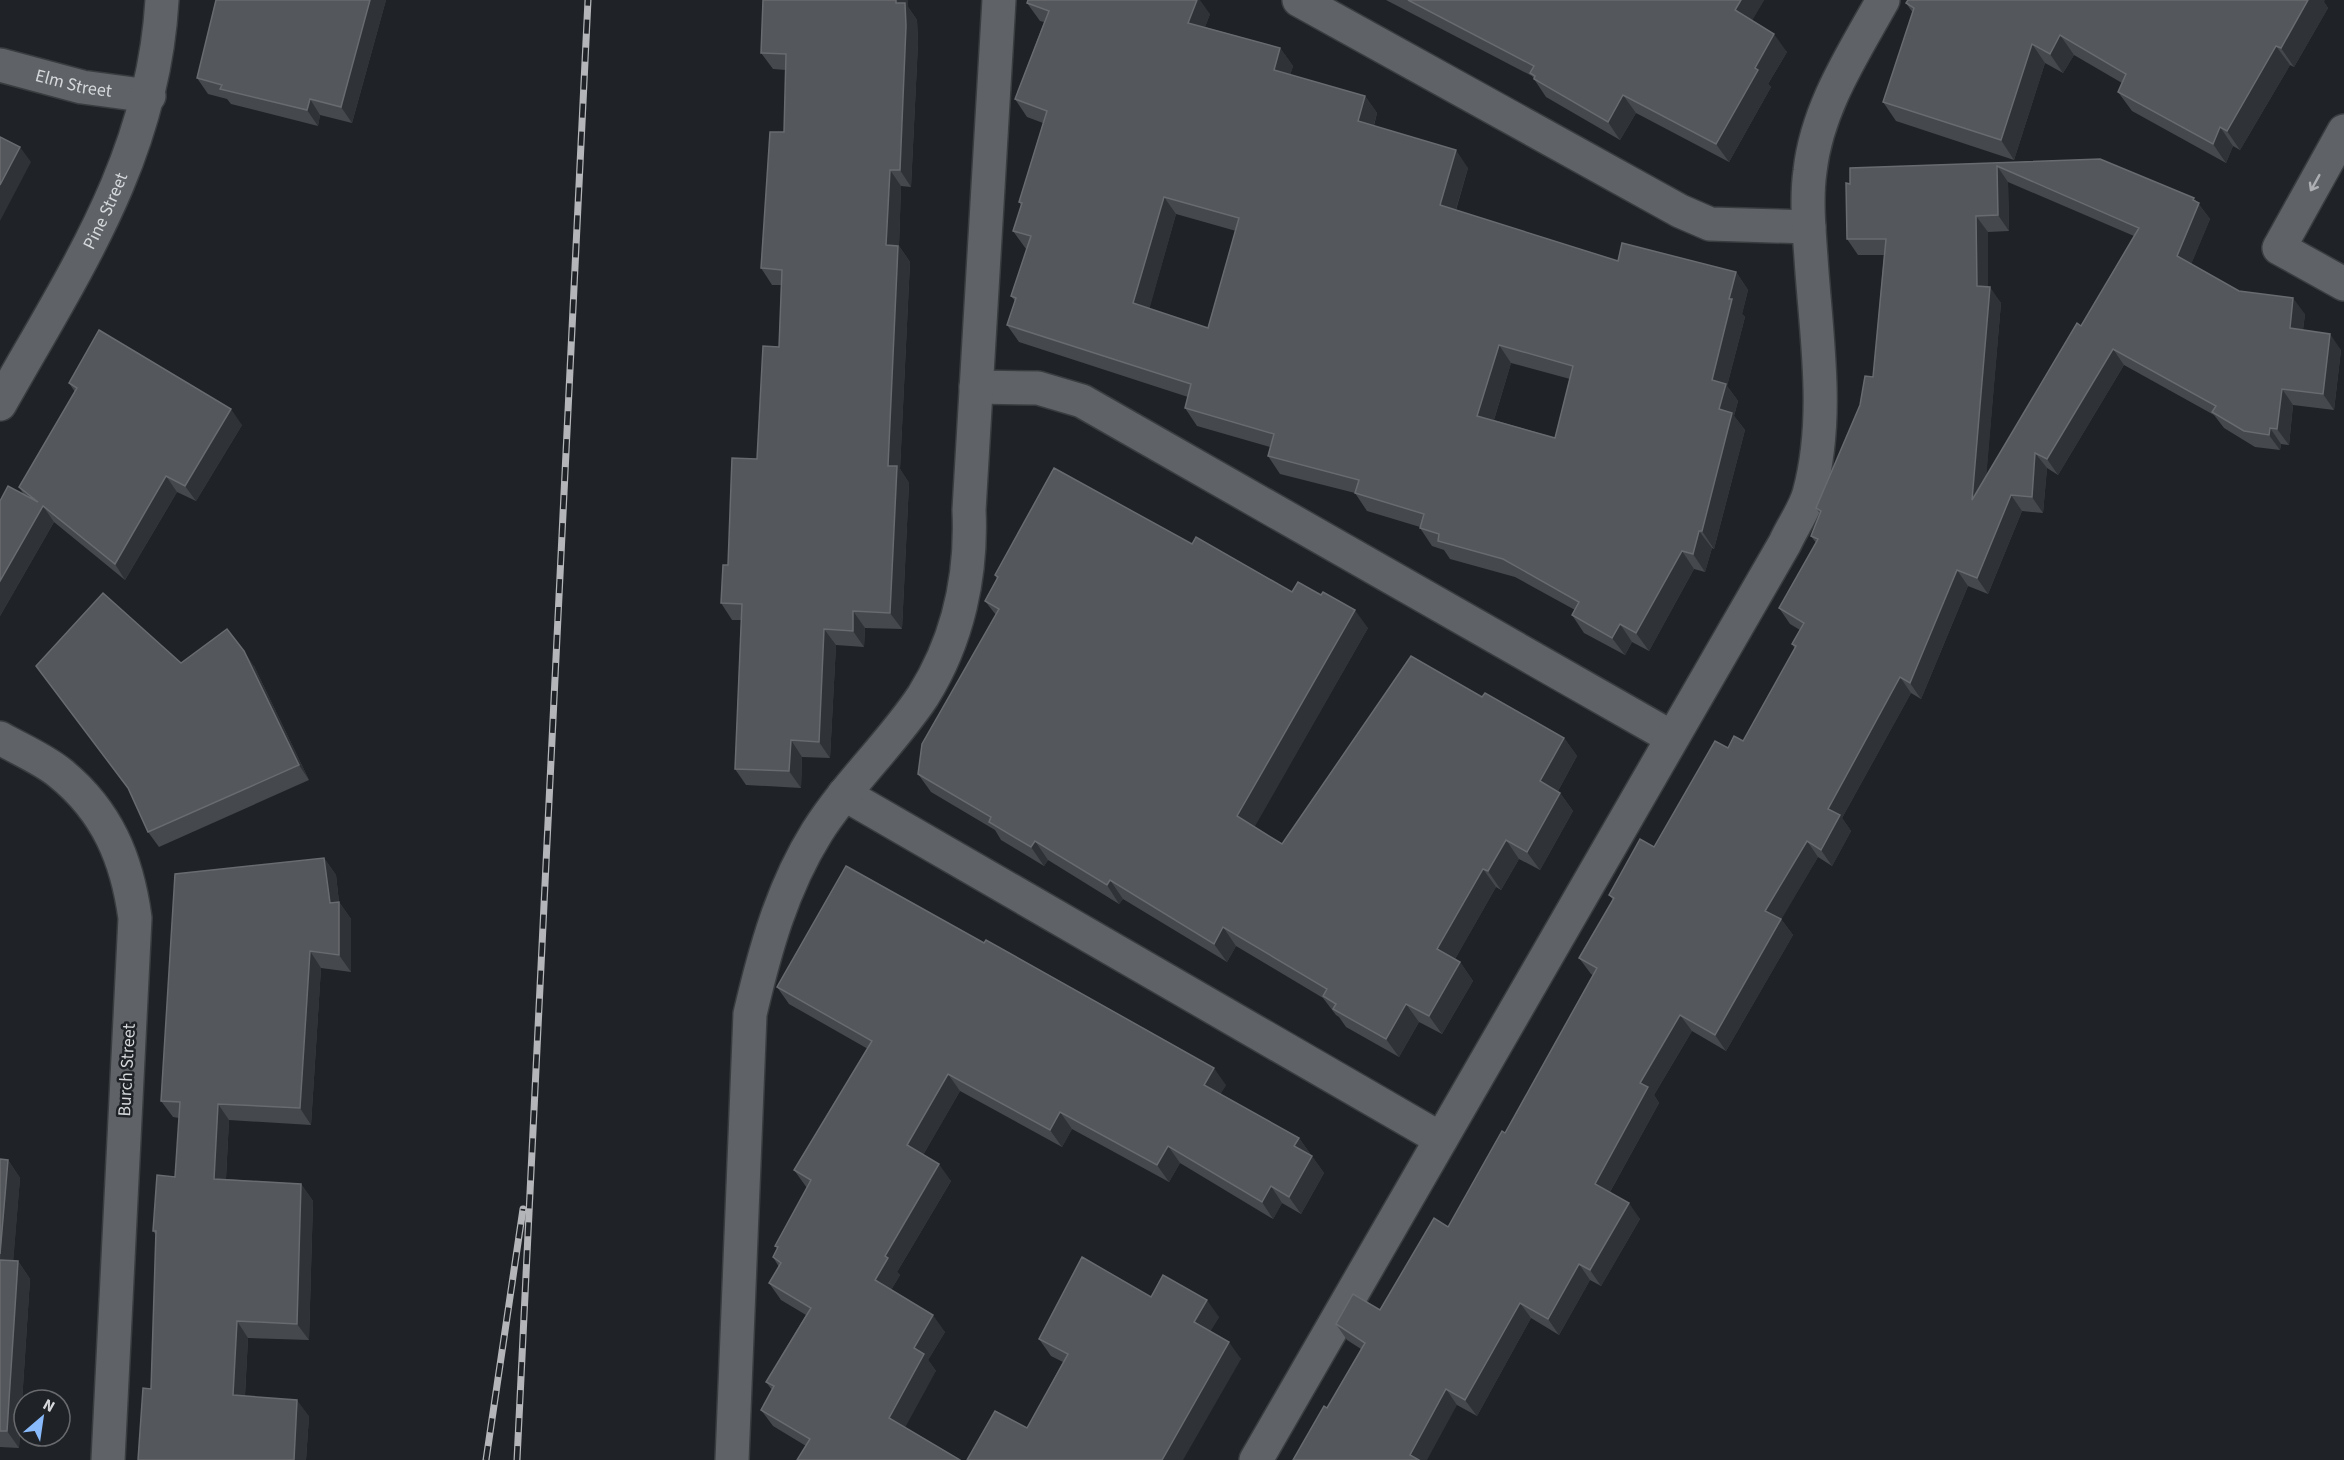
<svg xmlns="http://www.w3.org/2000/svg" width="2344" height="1460" viewBox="0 0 2344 1460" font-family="'Source Sans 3',sans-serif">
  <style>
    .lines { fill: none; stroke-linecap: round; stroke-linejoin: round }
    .street-casing { stroke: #3a3d40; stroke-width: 36 }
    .street { stroke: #5f6367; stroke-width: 33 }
    .rail-casing { stroke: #b3b5b8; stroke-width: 7 }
    .rail { stroke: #1f2226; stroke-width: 4.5; stroke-dasharray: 14; stroke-linecap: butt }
    .wall { fill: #45484c; fill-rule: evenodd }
    .shaded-wall { fill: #2f3236 }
    .building { fill: #54575b; stroke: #686b6f; stroke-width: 1.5; fill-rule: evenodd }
    .oneway { stroke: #acaeb2 }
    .labels { text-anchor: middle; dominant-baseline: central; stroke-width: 5; stroke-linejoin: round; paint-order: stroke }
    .street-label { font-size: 18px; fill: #d5d7da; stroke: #1f2226 }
  </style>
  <rect width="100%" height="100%" fill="#1f2226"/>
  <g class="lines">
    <defs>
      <g id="street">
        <polyline points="1299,0 1680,211 1710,224 1809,227"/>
        <path id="s1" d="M0 65 82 87 149 96"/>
        <polyline points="2344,131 2279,248 2344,284"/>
        <polyline points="976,387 1038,388 1082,401 1671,737"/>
        <path id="s2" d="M0 404C75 271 153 157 162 0"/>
        <path d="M0 738C19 749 43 759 60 773 107 811 127 859 135 918L108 1460"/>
        <polyline points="844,794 1441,1139"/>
        <path d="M732 1460 750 1014C765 950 782 888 817 832 848 783 892 743 923 696 958 640 972 575 969 510L999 0"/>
        <path d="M1256 1460 1785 543C1792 527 1804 511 1809 494 1830 417 1816 336 1811 258 1809 230 1806 199 1810 171 1817 108 1853 54 1883 0"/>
      </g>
    </defs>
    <!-- street casing -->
    <use href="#street" class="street-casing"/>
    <!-- street -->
    <use href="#street" class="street"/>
    <defs>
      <g id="rail">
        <polyline points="486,1460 523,1209"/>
        <polyline points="517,1460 588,0"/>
      </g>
    </defs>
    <!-- rail casing -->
    <use href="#rail" class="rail-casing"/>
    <!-- rail -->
    <use href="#rail" class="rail"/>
  </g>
  <!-- wall -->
  <g class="wall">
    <polygon points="216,0 386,0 352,123 320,115 318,126 231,104 227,99 208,94 197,78"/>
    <polygon points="763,0 908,0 908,7 917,20 918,43 911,187 901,186 899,246 910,262 900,469 909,483 902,629 865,628 864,647 836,645 830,758 802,757 801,788 746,785 735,769 741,620 732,620 721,603 728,565 757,459 779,347 781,285 772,285 761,268 784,132 786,70 773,69 761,53"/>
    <polygon points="1386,0 1764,0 1752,20 1787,52 1768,84 1771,87 1729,162 1636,113 1620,140 1546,97 1532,76"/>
    <polygon points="2324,2 2328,8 2294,67 2290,65 2240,150 2233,146 2226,163 2132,111 2118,92 2122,83 2074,55 2063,73 2045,63 2014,160 1896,121 1883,102 1913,13 1906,3"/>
    <path d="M1027 3 1210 14 1205 27 1280 48 1293 66 1290 75 1365 96 1377 113 1374 126 1468 168 1456 210 1618 261 1736 272 1748 290 1742 314 1745 317 1727 386 1738 401 1734 416 1745 430 1714 549 1712 548 1705 572 1694 569 1649 651 1632 642 1625 655 1584 633 1572 615 1575 610 1515 577 1450 559 1444 550 1432 546 1420 528V527L1367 511 1355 493 1280 474 1268 456 1270 447 1197 426 1185 408 1188 397 1019 342 1007 325 1015 301 1011 296 1027 249H1026L1013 231 1021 205 1019 202 1043 123 1027 117 1015 99 1044 22 1040 21ZM1176 214 1236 231 1208 328 1149 309ZM1511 363 1570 379 1555 438 1494 420Z"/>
    <path d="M2100 159 2194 198 2210 219 2191 264 2239 291 2305 314 2303 330 2341 350 2334 410 2293 405 2289 445 2281 444 2280 450 2255 447 2224 428 2214 415 2124 365 2058 475 2047 468 2043 513 2022 511 1988 594 1968 586 1921 699 1911 693 1842 818 1851 831 1832 866 1818 857 1781 919 1793 935 1726 1051 1692 1031 1654 1095 1659 1103 1610 1192 1640 1219 1601 1286 1590 1280 1559 1335 1531 1318 1477 1416 1457 1405 1327 1408 1361 1349 1347 1340 1336 1324 1380 1310 1448 1227 1505 1133 1593 975 1591 974 1579 958 1613 900 1609 895 1654 847 1728 748 1743 741 1795 649 1792 644 1800 630 1790 624 1779 608 1816 543 1811 536 1820 514 1816 508 1873 377 1884 255H1858L1847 239 1850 184V168ZM2008 182 2134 236 2081 326 1986 476 2001 303 1988 287V232L2009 231Z"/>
    <polygon points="69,383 242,425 196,501 177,492 125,580 54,522 0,616 0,501 24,495 19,487 75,392"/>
    <polygon points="1192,544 1368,628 1254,827 1282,844 1482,697 1564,738 1577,756 1558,791 1560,793 1573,811 1540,870 1519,859 1501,890 1496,887 1455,959 1460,962 1473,981 1442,1034 1419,1022 1399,1057 1346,1027 1339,1017 1336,1015 1323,998 1236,946 1227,962 1123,899 1119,904 1048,860 1044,866 1001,840 995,830 931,792 918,774 996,615 985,601 997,579 995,575"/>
    <polygon points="181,663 254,666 309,780 159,847 148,832 130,791 36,666"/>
    <polygon points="324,858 336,875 339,902 351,919 351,972 321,968 311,1125 229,1120 226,1179 301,1184 313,1201 309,1340 248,1338 245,1396 309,1416 306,1460 138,1460 151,1389 156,1235 153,1231 175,1177 179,1118 173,1117 161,1101"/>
    <polygon points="777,987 1226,1085 1220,1094 1299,1138 1311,1155 1324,1173 1301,1214 1282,1203 1273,1219 1180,1163 1169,1182 1072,1129 1062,1147 960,1091 923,1155 951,1181 897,1272 900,1275 891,1290 945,1332 928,1360 936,1371 806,1446 773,1426 761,1410 772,1390 766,1382 806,1315 781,1300 769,1283 779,1267 773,1257 777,1248 775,1246 807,1188 794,1170 868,1049 789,1004"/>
    <polygon points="0,1159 8,1160 20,1178 13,1261 18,1261 30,1279 19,1448 0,1447"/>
    <polygon points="1151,1297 1219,1317 1210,1331 1241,1359 1027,1428 1063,1362 1051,1356 1039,1339"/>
  </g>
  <!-- shaded-wall -->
  <g class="shaded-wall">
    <polygon points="370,0 386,0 352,123 341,107"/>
    <polygon points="896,0 908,0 908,7 917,20 918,43 911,187 900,170"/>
    <polygon points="1197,0 1200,0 1210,14 1200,40 1188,23"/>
    <polygon points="1741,0 1764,0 1748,28 1735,10"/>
    <polygon points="2308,0 2325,0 2324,2 2328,8 2294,67 2281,48"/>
    <polygon points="1774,34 1787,52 1768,84 1771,87 1729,162 1716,144 1755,68"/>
    <polygon points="2060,35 2074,55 2063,73 2050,54"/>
    <polygon points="2032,44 2045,63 2014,160 2001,140"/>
    <polygon points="2276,46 2290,65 2240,150 2227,131"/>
    <polygon points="1280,48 1293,66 1286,88 1274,70"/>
    <polygon points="1623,95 1636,113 1620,140 1608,122"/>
    <polygon points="1365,96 1377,113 1370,139 1358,121"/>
    <polygon points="310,99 320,115 318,126 307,110"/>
    <polygon points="2220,127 2233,146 2226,163 2213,144"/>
    <polygon points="20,147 31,162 0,221 0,185"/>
    <polygon points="1456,150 1468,168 1452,222 1440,205"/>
    <polygon points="1997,166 2008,182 2009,231 1998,215"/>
    <polygon points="890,170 901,186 899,246 910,262 900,469 909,483 902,629 890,613 888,466 886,245"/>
    <polygon points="1164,197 1176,214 1146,321 1133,303"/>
    <polygon points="2194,198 2210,219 2188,272 2177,256"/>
    <polygon points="1976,216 1988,232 1988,302 1977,286"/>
    <polygon points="1736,272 1748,290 1742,314 1745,317 1727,386 1738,401 1734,416 1745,430 1714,549 1702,531 1719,409 1712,380 1729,299"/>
    <polygon points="1990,287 2001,303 1983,516 1972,500"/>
    <polygon points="2293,298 2305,314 2301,344 2290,328"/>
    <polygon points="2330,334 2341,350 2334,410 2323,394"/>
    <polygon points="1499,345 1511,363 1490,433 1477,416"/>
    <polygon points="2113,349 2124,365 2058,475 2047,459"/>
    <polygon points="2282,389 2293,405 2289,445 2277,429"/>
    <polygon points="231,409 242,425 196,501 185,486"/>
    <polygon points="2270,428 2281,444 2280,450 2269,435"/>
    <polygon points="2035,453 2047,468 2043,513 2032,497"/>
    <polygon points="166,476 177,492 125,580 115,564"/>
    <polygon points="2011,495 2022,511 1988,594 1977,578"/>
    <polygon points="43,506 54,522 0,616 0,581"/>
    <polygon points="1699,531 1712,548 1705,572 1693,554"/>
    <polygon points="1682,551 1694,569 1649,651 1636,633"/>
    <polygon points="1957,570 1968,586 1921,699 1910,683"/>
    <polygon points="1355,610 1368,628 1250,835 1237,816"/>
    <polygon points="853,611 865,628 864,647 853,631"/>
    <polygon points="1620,624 1632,642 1625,655 1612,638"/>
    <polygon points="824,629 836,645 830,758 819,742"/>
    <polygon points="244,651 254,666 309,780 299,765"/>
    <polygon points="1900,677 1911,693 1842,818 1851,831 1832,866 1821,850 1828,809"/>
    <polygon points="1564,738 1577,756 1553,800 1540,781"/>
    <polygon points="791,740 802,757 801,788 789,771"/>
    <polygon points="1560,793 1573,811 1540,870 1527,852"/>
    <polygon points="1506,840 1519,859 1501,890 1488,871"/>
    <polygon points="1035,841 1048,860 1044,866 1031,847"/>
    <polygon points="1807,841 1818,857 1777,927 1765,911"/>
    <polygon points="324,858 336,875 339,903 339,902 351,919 351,972 339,955 330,903"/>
    <polygon points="1483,869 1496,887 1450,968 1437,949"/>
    <polygon points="1110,880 1123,899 1119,904 1107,885"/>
    <polygon points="1781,919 1793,935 1726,1051 1715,1035"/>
    <polygon points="1223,927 1236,946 1227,962 1214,944"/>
    <polygon points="310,951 321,968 311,1125 300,1108"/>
    <polygon points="1460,962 1473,981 1442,1034 1429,1016"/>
    <polygon points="1406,1004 1419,1022 1399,1057 1386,1039"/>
    <polygon points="1680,1015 1692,1031 1654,1095 1659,1103 1606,1199 1595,1184 1640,1083"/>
    <polygon points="1214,1068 1226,1085 1216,1102 1204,1085"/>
    <polygon points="948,1074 960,1091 919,1162 907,1145"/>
    <polygon points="218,1104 229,1120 225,1195 214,1179"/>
    <polygon points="1060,1112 1072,1129 1062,1147 1050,1130"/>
    <polygon points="1299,1138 1311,1155 1306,1163 1294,1146"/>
    <polygon points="1168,1146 1180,1163 1169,1182 1157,1165"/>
    <polygon points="1312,1156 1324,1173 1301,1214 1289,1197"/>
    <polygon points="8,1160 20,1178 12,1277 0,1260"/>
    <polygon points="939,1164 951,1181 897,1272 900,1275 887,1297 875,1280 885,1256"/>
    <polygon points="301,1184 313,1201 309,1340 297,1324"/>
    <polygon points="1271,1186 1282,1203 1273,1219 1262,1202"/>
    <polygon points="1629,1203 1640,1219 1601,1286 1590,1270"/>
    <polygon points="18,1261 30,1279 19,1448 7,1431"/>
    <polygon points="1579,1264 1590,1280 1559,1335 1548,1319"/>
    <polygon points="1207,1300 1219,1317 1206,1339 1194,1322"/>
    <polygon points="1520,1303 1531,1318 1477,1416 1465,1400"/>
    <polygon points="933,1315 945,1332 928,1360 936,1371 901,1435 889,1418 914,1348"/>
    <polygon points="237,1321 248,1338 244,1411 233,1395"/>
    <polygon points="1229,1342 1241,1359 1183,1460 1162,1460"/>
    <polygon points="1446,1389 1457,1405 1427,1460 1413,1460 1410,1455"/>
    <polygon points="297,1400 309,1416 306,1460 294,1460"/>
  </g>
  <!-- building -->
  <g class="building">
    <polygon points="216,0 370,0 341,107 310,99 307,110 220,89 222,85 197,78"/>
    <polygon points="763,0 896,0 896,3 905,3 906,26 900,170 890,170 886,245 898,246 888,466 897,466 890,613 853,611 853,631 824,629 819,742 791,740 789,771 735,769 742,604 721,603 723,565 728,565 732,458 757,459 763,346 779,347 782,270 761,268 770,132 784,132 786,54 761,53"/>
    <path d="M1028 0H1197L1188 23 1280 48 1274 70 1365 96 1358 121 1456 150 1440 205 1618 261 1622 243 1736 272 1729 299H1732L1712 380 1726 384 1719 409 1732 413 1702 531H1699L1693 554 1682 551 1636 633 1620 624 1612 638 1572 615 1579 602 1503 559 1438 541 1439 534 1420 528 1424 514 1355 493 1359 480 1268 456 1274 434 1185 408 1191 384 1007 325 1016 298 1011 296 1031 236 1013 231 1022 203 1019 202 1047 111 1015 99 1049 11 1027 3ZM1164 197 1239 218 1208 328 1133 303ZM1499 345 1573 366 1555 438 1477 416Z"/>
    <polygon points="1408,0 1741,0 1735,10 1774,34 1755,68 1758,70 1716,144 1623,95 1608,122 1534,79 1535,76 1530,73 1534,66"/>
    <polygon points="1908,0 2308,0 2281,48 2276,46 2227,131 2220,127 2213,144 2118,92 2126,74 2060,35 2050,54 2032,44 2001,140 1883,102 1914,8 1906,3"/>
    <polygon points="0,137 20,147 0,185"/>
    <path d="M2100 159 2194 198 2193 200 2199 203 2177 256 2239 291 2293 298 2290 328 2330 334 2323 394 2282 389 2277 429 2270 428 2269 435 2244 431 2212 412 2216 406 2113 349 2047 459 2035 453 2032 497 2011 495 1977 578 1957 570 1910 683 1900 677 1828 809 1840 815 1821 850 1807 841 1765 911 1781 919 1715 1035 1680 1015 1640 1083 1648 1087 1595 1184 1629 1203 1590 1270 1579 1264 1548 1319 1520 1303 1465 1400 1446 1389 1410 1455 1419 1460H1293L1324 1406 1327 1408 1365 1343 1336 1324 1353 1294 1380 1310 1434 1218 1448 1227 1502 1131 1505 1133 1597 968 1579 958 1614 898 1609 895 1640 839 1654 847 1715 741 1728 748 1734 736 1743 741 1796 646 1792 644 1804 623 1779 608 1818 539 1811 536 1821 511 1816 508 1860 405 1865 376 1873 377 1886 239H1847L1846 183 1850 184V168ZM1997 166 2139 228 2081 326 2077 323 1972 500 1990 287 1977 286 1976 216 1998 215Z"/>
    <polygon points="99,330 231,409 185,486 166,476 115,564 43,506 0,581 0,501 8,486 38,502 19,487 77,388 69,383"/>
    <polygon points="1054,468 1192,544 1196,537 1292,592 1298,582 1321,595 1323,592 1355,610 1237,816 1282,844 1411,656 1482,697 1485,693 1564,738 1540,781 1560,793 1527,852 1506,840 1488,871 1483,869 1437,949 1460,962 1429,1016 1406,1004 1386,1039 1333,1009 1336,1004 1323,996 1327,989 1223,927 1214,944 1110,880 1107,885 1035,841 1031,847 989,822 991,817 918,774 922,744 999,609 985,601 998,577 995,575"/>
    <polygon points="103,593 181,663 227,629 244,651 299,765 148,832 128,788 36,666"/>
    <polygon points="324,858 330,903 339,902 339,955 310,951 300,1108 218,1104 214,1179 301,1184 297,1324 237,1321 233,1395 297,1400 294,1460 138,1460 143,1388 151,1389 156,1231 153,1231 157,1175 175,1177 180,1102 161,1101 175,874"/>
    <polygon points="846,866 984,943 986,940 1214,1068 1204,1085 1299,1138 1294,1146 1312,1156 1289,1197 1271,1186 1262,1202 1168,1146 1157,1165 1060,1112 1050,1130 948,1074 907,1145 939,1164 885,1256 888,1258 875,1280 933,1315 914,1348 924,1354 889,1418 960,1460 797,1460 810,1439 761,1410 774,1386 766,1382 811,1308 769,1283 781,1263 773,1257 778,1247 775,1246 811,1180 794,1170 872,1041 777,987"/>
    <polygon points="0,1159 8,1160 0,1254"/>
    <polygon points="1082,1257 1151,1297 1163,1275 1207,1300 1194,1322 1229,1342 1162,1460 967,1460 995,1411 1027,1428 1068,1354 1039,1339"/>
    <polygon points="0,1260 18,1261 7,1431 0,1431"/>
  </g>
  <!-- one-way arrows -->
  <defs><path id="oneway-shaft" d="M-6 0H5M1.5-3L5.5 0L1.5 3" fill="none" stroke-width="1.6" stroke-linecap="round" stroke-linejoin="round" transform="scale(1.5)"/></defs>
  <use class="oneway" href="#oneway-shaft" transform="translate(2315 183) rotate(119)"/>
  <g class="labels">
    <!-- street labels -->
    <g class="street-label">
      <text stroke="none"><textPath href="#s1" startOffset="76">Elm Street</textPath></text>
      <text stroke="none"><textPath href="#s2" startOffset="220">Pine Street</textPath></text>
      <text transform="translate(127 1070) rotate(-87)">Burch Street</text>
    </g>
  </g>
  <!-- north arrow -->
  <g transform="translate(42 1418) rotate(29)"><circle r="28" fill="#1f2226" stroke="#686a6e" stroke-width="1.5"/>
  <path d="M0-4.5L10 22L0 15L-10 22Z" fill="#88bafc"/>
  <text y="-9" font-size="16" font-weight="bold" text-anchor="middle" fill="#d5d7da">N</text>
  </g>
</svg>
